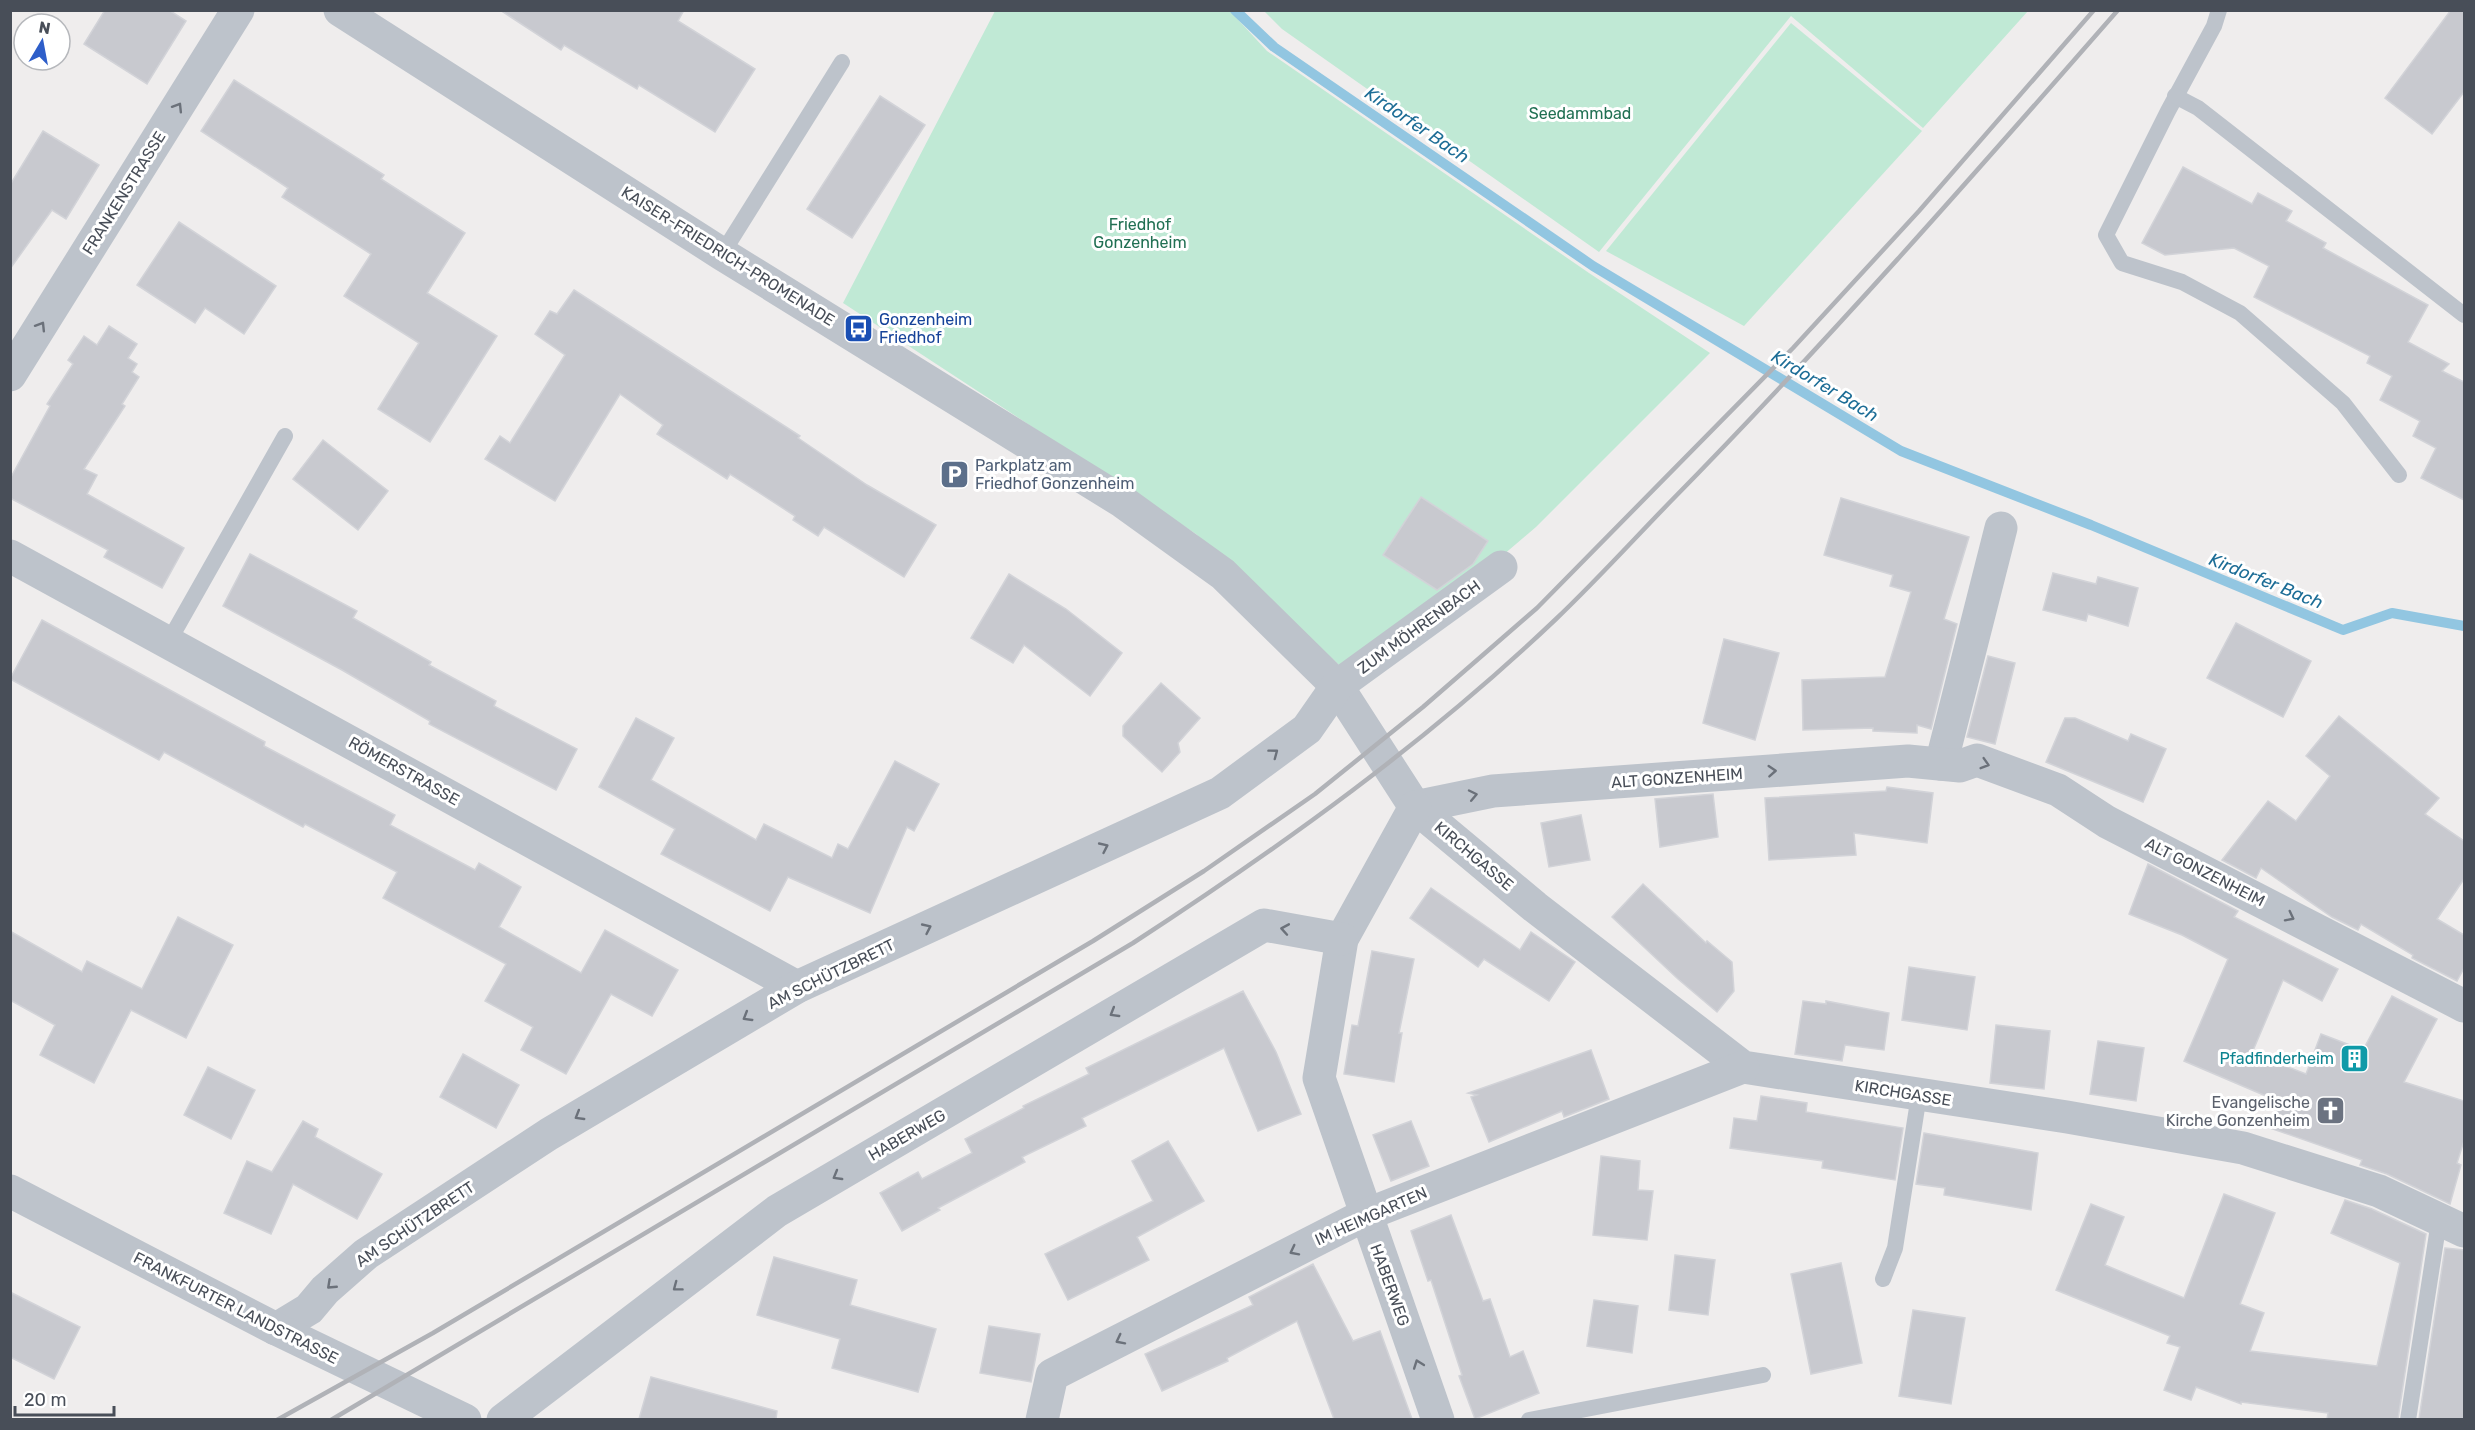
<svg xmlns="http://www.w3.org/2000/svg" width="2475" height="1430" viewBox="0 0 2475 1430" font-family="Rubik,sans-serif">
  <style>
    .green { fill: #c0e9d5 }
    .lines { fill: none; stroke-linecap: round; stroke-linejoin: round }
    .stream { stroke: #92c6e1; stroke-width: 10 }
    .building { fill: #c8c9cf; stroke: #d2d3d8; stroke-width: 1.5 }
    .service { stroke: #bdc3cb; stroke-width: 16 }
    .minor { stroke: #bdc3cb; stroke-width: 33 }
    .tertiary { stroke: #bdc3cb; stroke-width: 33 }
    .rail { stroke: #b0b2b7; stroke-width: 4.5 }
    .oneway { stroke: #6b717a }
    .labels { text-anchor: middle; dominant-baseline: central; stroke-width: 6; stroke-linejoin: round; paint-order: stroke }
    .park-label { font-size: 16px; fill: #217053; stroke: #fff }
    .street-label { font-size: 16px; fill: #484e58; stroke: #fff }
    .transit-label { font-size: 16px; fill: #164399; stroke: #fff; text-anchor: start }
    .service-label { font-size: 16px; fill: #4e5e75; stroke: #fff; text-anchor: start }
    .culture-label { font-size: 16px; fill: #0d838f; stroke: #fff; text-anchor: end }
    .worship-label { font-size: 16px; fill: #5b616d; stroke: #fff; text-anchor: end }
    .water-label { font-size: 18px; font-style: italic; fill: #1d6d96; stroke: #fff }
  </style>
  <rect width="100%" height="100%" fill="#efeded"/>
  <!-- green -->
  <g class="green">
    <polygon points="995,11 1230,11 1267,51 1589,273 1710,353 1536,527 1442,607 1349,674 1196,534 843,303"/>
    <polygon points="1264,11 2028,11 1923,128 1791,16 1599,252 1282,29"/>
    <polygon points="1791,23 1922,131 1744,326 1606,251"/>
  </g>
  <g class="lines">
    <!-- stream -->
    <polyline class="stream" points="1235,10 1274,47 1593,266 1901,451 2091,525 2343,630 2392,613 2464,626"/>
  </g>
  <!-- building -->
  <g class="building">
    <polygon points="105,10 169,10 186,21 147,84 84,44"/>
    <polygon points="500,10 684,10 678,21 755,69 715,132 639,85 637,89 564,45 561,50"/>
    <polygon points="2451,10 2464,10 2464,92 2432,134 2385,98"/>
    <polygon points="234,80 384,175 381,179 465,233 427,293 497,336 430,442 378,409 419,343 344,296 371,254 282,197 288,188 201,131"/>
    <polygon points="880,96 925,125 852,238 807,209"/>
    <polygon points="43,131 99,165 66,219 52,210 10,269 10,185"/>
    <polygon points="2183,167 2252,204 2258,193 2292,211 2286,221 2326,243 2323,248 2428,305 2408,342 2449,364 2442,371 2464,382 2464,500 2421,478 2436,448 2413,436 2420,421 2380,400 2392,376 2367,363 2370,356 2254,297 2269,266 2234,248 2165,255 2142,243"/>
    <polygon points="179,222 276,286 244,334 205,308 195,323 137,285"/>
    <polygon points="574,290 800,436 798,438 867,485 936,525 904,577 824,527 818,536 793,520 795,516 730,474 727,479 657,434 663,425 620,394 555,501 485,459 500,436 510,443 565,355 535,334 550,311 557,314"/>
    <polygon points="109,326 137,344 128,358 137,364 132,372 139,377 122,404 125,406 84,469 97,475 87,494 184,548 162,588 104,557 108,550 10,498 10,479 50,406 47,404 73,364 68,360 84,336 97,345"/>
    <polygon points="323,440 388,491 358,530 293,479"/>
    <polygon points="1421,497 1488,541 1473,564 1437,590 1383,555"/>
    <polygon points="1841,498 1969,537 1944,619 1957,624 1931,729 1917,725 1917,733 1873,731 1873,728 1803,730 1802,680 1885,677 1911,592 1890,586 1893,575 1824,555"/>
    <polygon points="250,554 357,611 353,618 431,662 429,665 496,701 494,706 577,749 556,790 429,724 430,721 342,670 223,606"/>
    <polygon points="2053,573 2096,584 2098,577 2138,588 2128,626 2088,614 2086,621 2043,610"/>
    <polygon points="1009,574 1066,609 1122,653 1090,696 1024,645 1013,663 971,638"/>
    <polygon points="42,620 265,742 264,746 395,815 390,825 475,870 479,863 521,887 499,927 581,973 605,930 678,970 652,1016 611,994 566,1074 521,1050 533,1027 485,1001 506,964 383,898 397,872 305,824 303,827 164,752 159,760 10,679"/>
    <polygon points="2236,623 2311,661 2283,717 2207,678"/>
    <polygon points="1724,639 1779,653 1755,740 1703,723"/>
    <polygon points="1988,656 2015,663 1995,744 1967,737"/>
    <polygon points="1161,683 1200,718 1178,743 1180,752 1162,772 1123,736 1123,726"/>
    <polygon points="2339,716 2439,798 2425,814 2464,841 2464,879 2437,919 2464,935 2464,968 2457,981 2412,958 2413,955 2361,924 2358,930 2332,917 2261,868 2256,878 2222,860 2268,801 2296,821 2330,776 2306,756"/>
    <polygon points="636,718 674,738 651,780 756,840 764,824 832,858 838,844 848,849 895,761 939,784 914,831 907,827 870,913 788,877 770,911 661,854 675,829 599,787"/>
    <polygon points="2065,718 2075,718 2128,741 2131,734 2166,749 2143,802 2046,762"/>
    <polygon points="1887,787 1933,793 1927,843 1854,833 1856,855 1769,860 1765,798 1886,791"/>
    <polygon points="1713,794 1718,837 1660,847 1655,799"/>
    <polygon points="1581,815 1590,860 1549,867 1541,823"/>
    <polygon points="2148,864 2238,911 2234,917 2338,969 2322,1001 2283,980 2252,1053 2306,1074 2321,1034 2363,1050 2392,996 2437,1019 2404,1082 2464,1101 2464,1141 2457,1163 2461,1165 2450,1204 2387,1174 2360,1165 2362,1160 2270,1128 2280,1102 2184,1061 2228,959 2182,935 2129,914"/>
    <polygon points="1643,884 1706,943 1707,941 1732,962 1734,991 1717,1012 1678,979 1612,917"/>
    <polygon points="1431,888 1520,950 1531,932 1575,962 1549,1001 1484,959 1478,967 1410,918"/>
    <polygon points="178,917 233,945 186,1038 131,1010 94,1083 40,1055 55,1025 10,1000 10,931 82,972 87,961 142,989"/>
    <polygon points="1372,951 1414,959 1399,1033 1402,1033 1394,1082 1344,1074 1352,1025 1358,1026"/>
    <polygon points="1909,967 1975,977 1967,1030 1902,1020"/>
    <polygon points="1243,991 1276,1052 1301,1114 1258,1131 1224,1048 1082,1118 1086,1126 1022,1157 1025,1162 938,1208 940,1210 902,1231 880,1193 918,1172 922,1179 972,1153 965,1139 1024,1108 1023,1106 1089,1074 1086,1068"/>
    <polygon points="1803,1001 1826,1004 1826,1001 1889,1013 1884,1050 1845,1045 1842,1061 1795,1054"/>
    <polygon points="1996,1025 2050,1031 2044,1089 1990,1083"/>
    <polygon points="2098,1041 2144,1048 2136,1101 2090,1094"/>
    <polygon points="1591,1050 1609,1099 1564,1117 1562,1111 1489,1142 1471,1097 1477,1095 1468,1093"/>
    <polygon points="463,1054 519,1085 496,1128 440,1097"/>
    <polygon points="208,1067 255,1090 231,1139 184,1115"/>
    <polygon points="1761,1096 1807,1103 1806,1112 1903,1128 1895,1180 1822,1168 1823,1161 1730,1148 1734,1118 1757,1121"/>
    <polygon points="303,1121 318,1129 315,1137 382,1174 357,1219 293,1184 271,1234 224,1213 247,1161 272,1172"/>
    <polygon points="1411,1121 1429,1166 1391,1181 1373,1135"/>
    <polygon points="1924,1133 2038,1153 2031,1210 1944,1195 1945,1188 1916,1184"/>
    <polygon points="1168,1141 1204,1201 1137,1237 1149,1260 1068,1300 1045,1254 1153,1201 1132,1161"/>
    <polygon points="1601,1156 1640,1161 1638,1190 1653,1191 1647,1240 1593,1235"/>
    <polygon points="2224,1194 2275,1213 2240,1304 2264,1313 2250,1351 2377,1366 2400,1263 2331,1233 2345,1200 2372,1209 2426,1234 2398,1419 2327,1419 2328,1413 2241,1402 2241,1404 2196,1387 2191,1400 2164,1390 2180,1347 2167,1343 2170,1336 2056,1290 2091,1204 2124,1217 2105,1265 2184,1298"/>
    <polygon points="1451,1215 1483,1301 1490,1299 1510,1357 1523,1351 1539,1393 1475,1419 1459,1376 1462,1375 1431,1280 1428,1281 1411,1231"/>
    <polygon points="2445,1248 2464,1250 2464,1419 2419,1419"/>
    <polygon points="1675,1255 1715,1260 1708,1315 1669,1310"/>
    <polygon points="774,1257 857,1280 850,1305 936,1329 918,1392 832,1368 840,1339 757,1315"/>
    <polygon points="1841,1263 1862,1363 1811,1374 1791,1274"/>
    <polygon points="1313,1264 1353,1341 1380,1331 1412,1419 1334,1419 1297,1321 1227,1358 1228,1361 1162,1391 1145,1354 1253,1305 1249,1297"/>
    <polygon points="10,1292 80,1327 54,1379 10,1357"/>
    <polygon points="1594,1300 1638,1306 1632,1353 1587,1346"/>
    <polygon points="1913,1310 1965,1318 1951,1404 1899,1396"/>
    <polygon points="989,1326 1040,1334 1031,1382 980,1373"/>
    <polygon points="651,1377 777,1411 776,1419 639,1419"/>
  </g>
  <g class="lines">
    <!-- service -->
    <g class="service">
      <polyline points="2219,10 2214,26 2168,111 2106,235 2122,263 2182,282 2240,313 2343,403 2399,475"/>
      <polyline points="2175,96 2198,108 2464,315"/>
      <polyline points="722,254 842,62"/>
      <polyline points="169,641 285,436"/>
      <polyline points="1883,1279 1895,1248 1919,1095"/>
      <polyline points="1529,1420 1763,1375"/>
      <polyline points="2408,1420 2439,1221"/>
    </g>
    <!-- minor -->
    <g class="minor">
      <polyline points="340,10 722,254 1123,502 1223,574 1337,686 1415,807 1535,907 1743,1067 2067,1117 2243,1148 2379,1191 2464,1231"/>
      <polyline points="10,375 238,10"/>
      <polyline points="10,556 797,987"/>
      <polyline points="1941,764 2001,528"/>
      <polyline points="1415,807 1493,791 1908,761 1960,766 1977,760 2058,790 2107,822 2464,1006"/>
      <polyline points="1415,807 1342,939 1319,1078 1438,1420"/>
      <polyline points="276,1329 309,1309 325,1290 366,1254 549,1134 797,987 1220,793 1307,729 1337,686 1501,567"/>
      <polyline points="503,1420 777,1211 1264,925 1342,939"/>
      <polyline points="1042,1420 1052,1375 1365,1215 1743,1067"/>
    </g>
    <!-- tertiary -->
    <polyline class="tertiary" points="10,1191 276,1329 465,1420"/>
    <!-- rail -->
    <g class="rail">
      <polyline points="277,1420 433,1333 1093,941 1204,871 1315,794 1423,707 1537,608 1793,348 1919,211 2094,10"/>
      <path d="M331 1420 1133 943C1282 846 1427 742 1556 619 1596 581 1633 540 1671 501 1826 343 1972 177 2118 10"/>
    </g>
  </g>
  <!-- one-way arrows -->
  <defs><path id="oneway-chevron" d="M-2-3.5L2.5 0L-2 3.5" fill="none" stroke-width="1.6" stroke-linecap="round" stroke-linejoin="round" transform="scale(1.5)"/></defs>
  <g class="oneway">
    <use href="#oneway-chevron" transform="translate(178 107) rotate(-58)"/>
    <use href="#oneway-chevron" transform="translate(41 326) rotate(-58)"/>
    <use href="#oneway-chevron" transform="translate(1274 753) rotate(-37)"/>
    <use href="#oneway-chevron" transform="translate(1985 764) rotate(17)"/>
    <use href="#oneway-chevron" transform="translate(1772 771) rotate(-4)"/>
    <use href="#oneway-chevron" transform="translate(1473 795) rotate(-12)"/>
    <use href="#oneway-chevron" transform="translate(1104 847) rotate(-25)"/>
    <use href="#oneway-chevron" transform="translate(2290 917) rotate(27)"/>
    <use href="#oneway-chevron" transform="translate(927 928) rotate(-25)"/>
    <use href="#oneway-chevron" transform="translate(1285 929) rotate(-170)"/>
    <use href="#oneway-chevron" transform="translate(1114 1013) rotate(149)"/>
    <use href="#oneway-chevron" transform="translate(747 1017) rotate(149)"/>
    <use href="#oneway-chevron" transform="translate(579 1116) rotate(149)"/>
    <use href="#oneway-chevron" transform="translate(837 1176) rotate(150)"/>
    <use href="#oneway-chevron" transform="translate(1294 1251) rotate(153)"/>
    <use href="#oneway-chevron" transform="translate(331 1285) rotate(137)"/>
    <use href="#oneway-chevron" transform="translate(677 1287) rotate(143)"/>
    <use href="#oneway-chevron" transform="translate(1120 1340) rotate(153)"/>
    <use href="#oneway-chevron" transform="translate(1418 1364) rotate(-110)"/>
  </g>
  <!-- icons -->
  <defs>
    <symbol id="bus-square" viewBox="-11 -11 22 22"><rect x="-9" y="-9" width="18" height="18" rx="4" fill="#1a4fb4" stroke="#fff"/><path d="M-5-6H5V4H4V6H2V4H-2V6H-4V4H-5ZM-3.5-4V0h7V-4ZM-3.5 1.2v1.5H-2V1.2ZM2 1.2v1.5H3.5V1.2Z" fill="#fff"/></symbol>
    <symbol id="parking-square" viewBox="-11 -11 22 22"><rect x="-9" y="-9" width="18" height="18" rx="4" fill="#5c6f8a" stroke="#fff"/><path d="M-3.5-5.5H1a3.5 3.5 0 0 1 0 7H-1V5.5H-3.5ZM-1-3.4V-.6H.8a1.4 1.4 0 0 0 0-2.8Z" fill="#fff"/></symbol>
    <symbol id="building-square" viewBox="-11 -11 22 22"><rect x="-9" y="-9" width="18" height="18" rx="4" fill="#0f9aa8" stroke="#fff"/><path d="M-4-6H4V6H1V3H-1V6H-4ZM-2.5-4.3h1.7v1.8h-1.7ZM.8-4.3h1.7v1.8H.8ZM-2.5-1h1.7V.8h-1.7ZM.8-1h1.7V.8H.8Z" fill="#fff"/></symbol>
    <symbol id="church-square" viewBox="-11 -11 22 22"><rect x="-9" y="-9" width="18" height="18" rx="4" fill="#6b7280" stroke="#fff"/><path d="M-1.2-6h2.4v3.5h3.3v2.4h-3.3V6h-2.4V-.1h-3.3v-2.4h3.3Z" fill="#fff"/></symbol>
  </defs>
  <g fill-rule="evenodd">
    <use href="#bus-square" x="842" y="312" width="33" height="33"/>
    <use href="#parking-square" x="938" y="458" width="33" height="33"/>
    <use href="#building-square" x="2338" y="1042" width="33" height="33"/>
    <use href="#church-square" x="2314" y="1094" width="33" height="33"/>
  </g>
  <g class="labels">
    <!-- park labels -->
    <g class="park-label">
      <text x="1580" y="113">Seedammbad</text>
      <text x="1140" y="224">Friedhof<tspan x="1140" dy="18">Gonzenheim</tspan></text>
    </g>
    <!-- street labels -->
    <g class="street-label">
      <text transform="translate(124 193) rotate(-58)">FRANKENSTRASSE</text>
      <text transform="translate(728 256) rotate(32)">KAISER-FRIEDRICH-PROMENADE</text>
      <text transform="translate(1419 627) rotate(-36)">ZUM MÖHRENBACH</text>
      <text transform="translate(404 771) rotate(29)">RÖMERSTRASSE</text>
      <text transform="translate(1677 778) rotate(-4)">ALT GONZENHEIM</text>
      <text transform="translate(1474 856) rotate(40)">KIRCHGASSE</text>
      <text transform="translate(2205 872) rotate(27)">ALT GONZENHEIM</text>
      <text transform="translate(831 974) rotate(-26)">AM SCHÜTZBRETT</text>
      <text transform="translate(1903 1093) rotate(9)">KIRCHGASSE</text>
      <text transform="translate(907 1135) rotate(-30)">HABERWEG</text>
      <text transform="translate(1371 1216) rotate(-24)">IM HEIMGARTEN</text>
      <text transform="translate(415 1224) rotate(-34)">AM SCHÜTZBRETT</text>
      <text transform="translate(1390 1285) rotate(70)">HABERWEG</text>
      <text transform="translate(236 1308) rotate(27)">FRANKFURTER LANDSTRASSE</text>
    </g>
    <!-- transit labels -->
    <g class="transit-label">
      <text x="879" y="319">Gonzenheim<tspan x="879" dy="18">Friedhof</tspan></text>
    </g>
    <!-- service labels -->
    <g class="service-label">
      <text x="975" y="465">Parkplatz am<tspan x="975" dy="18">Friedhof Gonzenheim</tspan></text>
    </g>
    <!-- culture labels -->
    <g class="culture-label">
      <text x="2334" y="1058">Pfadfinderheim</text>
    </g>
    <!-- worship labels -->
    <g class="worship-label">
      <text x="2310" y="1102">Evangelische<tspan x="2310" dy="18">Kirche Gonzenheim</tspan></text>
    </g>
    <!-- water labels -->
    <g class="water-label">
      <text transform="translate(1417 125) rotate(34)">Kirdorfer Bach</text>
      <text transform="translate(1825 386) rotate(31)">Kirdorfer Bach</text>
      <text transform="translate(2266 581) rotate(22)">Kirdorfer Bach</text>
    </g>
  </g>
  <!-- border -->
  <rect width="2475" height="1430" fill="none" stroke="#484e58" stroke-width="24"/>
  <!-- north arrow -->
  <g transform="translate(42 42) rotate(10)"><circle r="28" fill="#ffffff" stroke="#b6b8bc" stroke-width="1.5"/>
  <path d="M0-4.5L10 22L0 15L-10 22Z" fill="#2e5ec9"/>
  <text y="-9" font-size="16" font-weight="bold" text-anchor="middle" fill="#484e58">N</text>
  </g>
  <!-- scale -->
  <path d="M15 1406v9h99v-9" fill="none" stroke="#484e58" stroke-width="3"/>
  <text x="24" y="1406" font-size="18" fill="#484e58" stroke="#ffffff" stroke-width="4.5" paint-order="stroke">20 m</text>
</svg>
